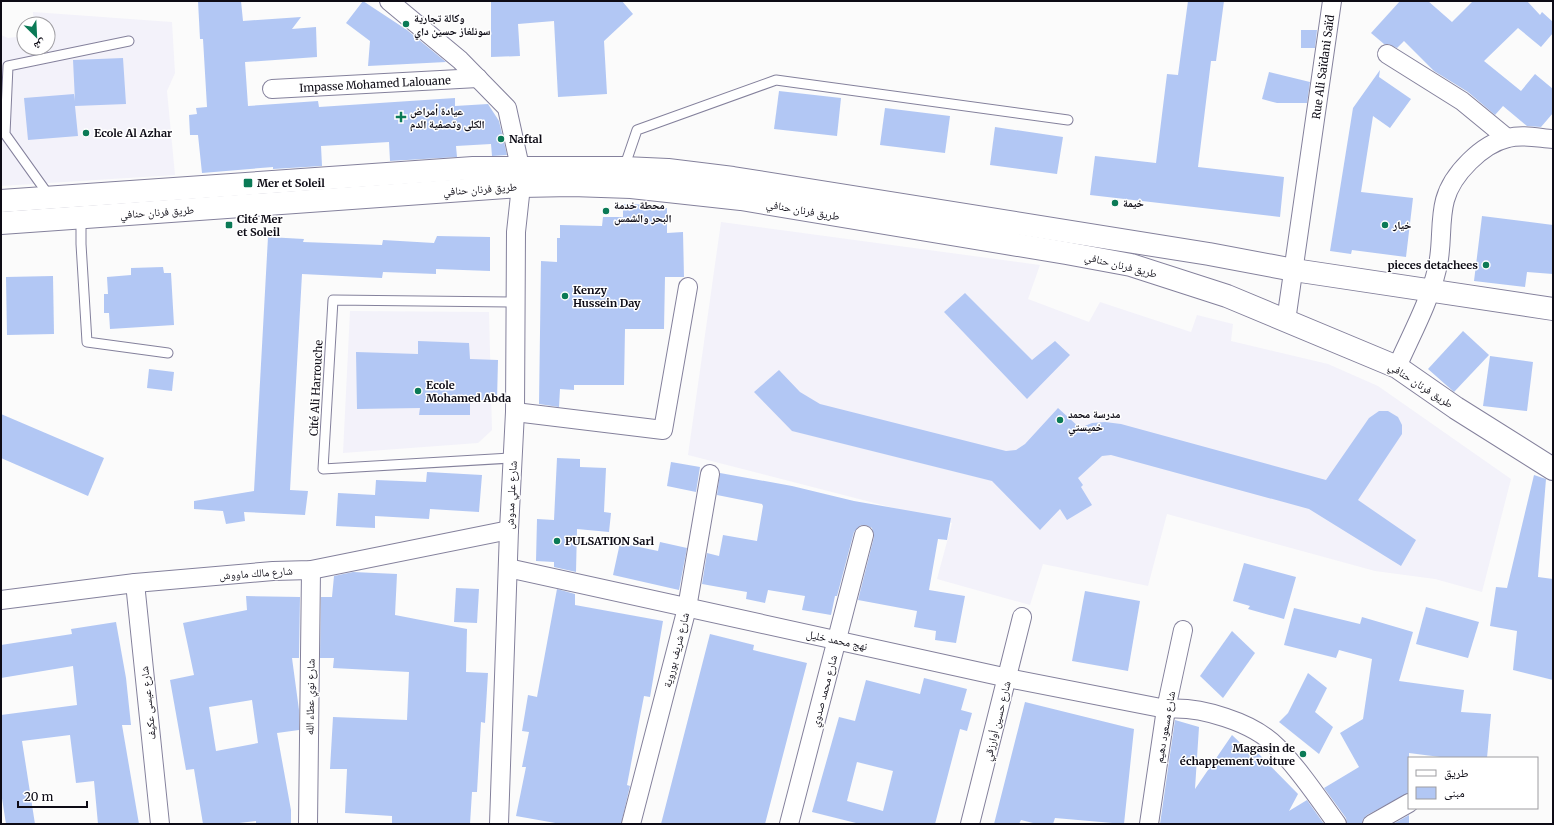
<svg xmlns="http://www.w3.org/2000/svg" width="1554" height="825" viewBox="0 0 1554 825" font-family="Merriweather,'Noto Naskh Arabic',serif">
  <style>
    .built { fill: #f3f2fa }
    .building { fill: #b2c7f4; fill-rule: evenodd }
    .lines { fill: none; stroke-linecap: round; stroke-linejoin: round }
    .service-casing { stroke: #84819c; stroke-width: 11 }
    .minor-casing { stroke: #84819c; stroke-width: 20 }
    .secondary-casing { stroke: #84819c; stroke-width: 24 }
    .service { stroke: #fff; stroke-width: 9 }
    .minor { stroke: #fff; stroke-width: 18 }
    .secondary { stroke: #fff; stroke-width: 22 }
    .poi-dot { fill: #0b7a56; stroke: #fff; stroke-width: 1.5 }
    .labels { text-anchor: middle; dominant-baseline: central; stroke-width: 3; stroke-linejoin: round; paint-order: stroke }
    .poi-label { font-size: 11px; font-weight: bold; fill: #0d0b15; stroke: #fff; text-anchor: start }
    .street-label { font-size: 11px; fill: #0d0b15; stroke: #fff }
  </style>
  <rect width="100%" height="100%" fill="#fbfbfb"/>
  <!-- built -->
  <g class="built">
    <polygon points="33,12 172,22 175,73 167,91 175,175 1,186 1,35 8,38 24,36 24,48 48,48 48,24 34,24"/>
    <polygon points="721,222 1040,265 1028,299 1089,322 1100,302 1191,332 1197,315 1233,324 1231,341 1328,364 1378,386 1511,479 1482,592 1435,579 1375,571 1167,514 1148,586 1043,564 1030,605 937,579 952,523 688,455"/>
    <polygon points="350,311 489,312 492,430 478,443 343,453"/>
  </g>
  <!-- building -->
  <g class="building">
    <polygon points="198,1 241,1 243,21 301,17 292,29 316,27 317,57 245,62 248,106 318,101 319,107 455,98 455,106 488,104 499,121 507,155 492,156 491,144 456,146 457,157 390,161 389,142 321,146 322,166 273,169 273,167 202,173 198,135 190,135 189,115 197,114 196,108 207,107 203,39 200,39"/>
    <polygon points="363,1 407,30 446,62 368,66 370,41 346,23"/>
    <polygon points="491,1 622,1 633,14 604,41 607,94 558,97 554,21 518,24 520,56 491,57"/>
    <polygon points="1188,1 1224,1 1216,61 1211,61 1198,167 1284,177 1280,217 1090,195 1095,156 1156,163 1167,74 1178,75"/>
    <polygon points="1400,1 1428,1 1452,22 1473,1 1527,1 1540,15 1542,12 1553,22 1553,33 1541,47 1518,28 1484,61 1521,91 1535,74 1553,89 1553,113 1541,127 1527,126 1503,106 1495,115 1468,92 1434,71 1404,41 1397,48 1388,44 1384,44 1371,33"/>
    <polygon points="1301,30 1317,30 1315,48 1301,48"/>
    <polygon points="123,58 126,104 75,106 78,136 28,140 24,98 74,94 75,101 73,60"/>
    <polygon points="1380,70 1379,77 1411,99 1390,128 1373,116 1361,192 1413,198 1406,257 1352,250 1351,254 1330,251 1353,108"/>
    <polygon points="1269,72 1310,82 1307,103 1277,103 1262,99"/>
    <polygon points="779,91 841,98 837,136 774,129"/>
    <polygon points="885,108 950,116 945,153 880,145"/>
    <polygon points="995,127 1063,137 1057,174 990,165"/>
    <polygon points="623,204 661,205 661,208 667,208 667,233 683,232 684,277 665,277 664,329 625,329 624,385 574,385 574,390 560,389 559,407 539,404 541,261 557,262 557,238 560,238 560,225 602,226 603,217 623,217"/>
    <polygon points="1482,216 1553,225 1553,274 1527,272 1525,287 1474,281"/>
    <polygon points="437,236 490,237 490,271 436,269 436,274 383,272 382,278 302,274 290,490 308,491 305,515 244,512 245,521 226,524 223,511 194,509 194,501 254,491 268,237 304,239 303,242 382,245 383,240 434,243"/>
    <polygon points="163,267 164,273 171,273 174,325 110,329 109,313 104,313 104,294 108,294 107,277 131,275 131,268"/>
    <polygon points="53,276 54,334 7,335 6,277"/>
    <polygon points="965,293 1032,360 1055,341 1070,355 1027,399 944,312"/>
    <polygon points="1463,331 1489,355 1454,392 1428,369"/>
    <polygon points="418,341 469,343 470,359 498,360 497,401 470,400 470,415 419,415 420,408 357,409 356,352 418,354"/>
    <polygon points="1490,356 1533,362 1527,411 1483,406"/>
    <polygon points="149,369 174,372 172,391 147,388"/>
    <polygon points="779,370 800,392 820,404 1006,451 1016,450 1025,444 1058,408 1080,428 1092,423 1105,422 1121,424 1326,480 1369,418 1379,411 1388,411 1398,417 1402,425 1402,434 1358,500 1416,540 1401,566 1309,509 1111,455 1102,456 1078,478 1083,485 1081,487 1092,505 1067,520 1060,509 1040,530 992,481 792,431 754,392"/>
    <polygon points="1,414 104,458 88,496 1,458"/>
    <polygon points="557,458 580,459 580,467 606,468 604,512 611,513 609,532 577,529 576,572 554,567 554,562 536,561 537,519 554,520"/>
    <polygon points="671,462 700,467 696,492 667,486"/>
    <polygon points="427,472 482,475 479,512 430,509 429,519 375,516 375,528 336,526 338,493 375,495 376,480 426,482"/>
    <polygon points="720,473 792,486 854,501 951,518 947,540 938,539 929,590 965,596 956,643 935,640 936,631 914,627 917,611 858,600 874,537 872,528 866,525 861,525 854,532 837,596 835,596 831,615 802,610 805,596 768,590 765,603 746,599 747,592 702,584 707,553 719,556 723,535 757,541 763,506 762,504 717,495"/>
    <polygon points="1534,475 1546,479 1538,577 1553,579 1553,680 1513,670 1517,631 1490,626 1496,587 1507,588"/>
    <polygon points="660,542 687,548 679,590 613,575 620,543 658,551"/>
    <polygon points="1244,563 1296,577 1284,619 1248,609 1250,606 1233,601"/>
    <polygon points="353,572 397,574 395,615 467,629 466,672 488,673 485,723 481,722 477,792 472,792 470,824 392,824 392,816 345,813 347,769 330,769 333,717 407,720 409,672 333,668 334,658 320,658 321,597 332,597 334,576"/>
    <polygon points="456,588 479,589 477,623 454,622"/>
    <polygon points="557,589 575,594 575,605 663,621 650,697 644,696 638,727 627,785 630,786 621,824 561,824 516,816 526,767 522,767 529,732 522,731 528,695 537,697"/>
    <polygon points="1085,591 1140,601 1128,671 1072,661"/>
    <path d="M246 596 300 597 299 658H292L299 710V730L277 733 291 810V824H256V821L231 824H203L194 769 186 770 170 680 194 675 183 623 247 610ZM252 700 258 743 216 751 209 707Z"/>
    <polygon points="1426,607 1479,622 1468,658 1416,644"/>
    <polygon points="1294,608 1360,624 1362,617 1413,632 1399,681 1464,690 1461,712 1491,714 1487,758 1448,758 1409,753 1409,793 1367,815 1363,819 1362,824 1347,824 1346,818 1324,788 1359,767 1340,733 1363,719 1372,659 1339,650 1336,658 1284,645"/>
    <polygon points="116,622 126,678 131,725 122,725 139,824 98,824 94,781 76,783 70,735 22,741 35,824 6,824 1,792 1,715 77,705 73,666 1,678 1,645 72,634 71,629"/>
    <polygon points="1232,631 1255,653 1223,698 1200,676"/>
    <polygon points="710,634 754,645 753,650 807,663 765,824 661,824"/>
    <polygon points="1308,673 1327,688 1315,712 1333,727 1319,754 1279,722 1288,713"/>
    <path d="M924 678 967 689 961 710 972 713 967 731 960 729 935 824H860L812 812 839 717 855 721 866 680 920 694ZM857 762 893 771 883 811 847 801Z"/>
    <polygon points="1025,702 1134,729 1124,824 1055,818 1053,824 1037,824 1021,820 1019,824 994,824"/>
    <polygon points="1175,720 1199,727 1195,789 1232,735 1250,752 1253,748 1298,794 1289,811 1307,800 1324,824 1160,824"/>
    <polygon points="1409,815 1409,824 1393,824"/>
  </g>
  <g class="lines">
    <defs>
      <g id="service">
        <polyline points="624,168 637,130 776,80 1068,120"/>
        <polyline points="50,197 5,134 8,66 129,41"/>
        <polyline points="81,217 81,244 87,342 168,353"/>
        <polyline points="512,458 323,469 333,300 515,302"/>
      </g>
      <g id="minor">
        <polyline points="389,1 460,60 507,108 520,167 521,186 516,232 515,412 509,530 499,824"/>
        <polyline points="1387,54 1462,101 1507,138"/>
        <polyline points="272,89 478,78"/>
        <polyline points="1286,321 1332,1"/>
        <path d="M1397 367C1411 335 1429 303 1437 269 1443 247 1439 222 1445 200 1452 174 1482 144 1508 138 1522 134 1539 138 1553 139"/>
        <polyline points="515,412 663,430 688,287"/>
        <path d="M508 568 1008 678 1166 709C1200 706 1253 722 1277 747 1300 770 1318 798 1337 824"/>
        <polyline points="135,583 160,824"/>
        <polyline points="1,600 135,583 273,571 311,570 509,530"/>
        <polyline points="308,824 311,570"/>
        <polyline points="631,824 687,608 710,474"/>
        <polyline points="789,824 864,535"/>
        <polyline points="970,824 1022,617"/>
        <polyline points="1149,824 1166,709 1183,630"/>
        <polyline points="1372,824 1409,803"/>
      </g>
      <g id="secondary">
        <polyline points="1,201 473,168 624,168 668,170 733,178 1209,254 1294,270 1553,309"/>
        <polyline points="1,223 521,186 572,185 631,187 741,199 1066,253 1131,265 1227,296 1397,367 1456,408 1553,469"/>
      </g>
    </defs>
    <!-- service casing -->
    <use href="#service" class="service-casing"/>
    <!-- minor casing -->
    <use href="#minor" class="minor-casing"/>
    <!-- secondary casing -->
    <use href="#secondary" class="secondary-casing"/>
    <!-- service -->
    <use href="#service" class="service"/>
    <!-- minor -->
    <use href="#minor" class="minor"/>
    <!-- secondary -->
    <use href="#secondary" class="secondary"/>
  </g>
  <!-- markers -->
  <g class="poi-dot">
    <circle cx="406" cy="24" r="4"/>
    <path d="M399 111h4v4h4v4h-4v4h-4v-4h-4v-4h4z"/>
    <circle cx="86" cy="133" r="4"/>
    <circle cx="501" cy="139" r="4"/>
    <rect x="243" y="178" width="10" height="10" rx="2"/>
    <circle cx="1115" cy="203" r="4"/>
    <circle cx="606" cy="211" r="4"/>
    <rect x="225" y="221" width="8" height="8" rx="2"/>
    <circle cx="1385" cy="225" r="4"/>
    <circle cx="1486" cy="265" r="4"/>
    <circle cx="565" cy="296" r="4"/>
    <circle cx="418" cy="391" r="4"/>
    <circle cx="1060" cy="420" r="4"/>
    <circle cx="557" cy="541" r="4"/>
    <circle cx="1303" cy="754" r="4"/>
  </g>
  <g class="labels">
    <!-- poi labels -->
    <g class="poi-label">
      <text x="414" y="18">وكالة تجارية<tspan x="414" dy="13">سونلغاز حسين داي</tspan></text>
      <text x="410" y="111">عيادة أمراض<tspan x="410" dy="13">الكلى وتصفية الدم</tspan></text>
      <text x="94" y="133">Ecole Al Azhar</text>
      <text x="509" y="139">Naftal</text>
      <text x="257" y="183">Mer et Soleil</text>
      <text x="1123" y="203">خيمة</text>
      <text x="614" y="205">محطة خدمة<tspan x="614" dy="13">البحر والشمس</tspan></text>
      <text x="237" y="219">Cité Mer<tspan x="237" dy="13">et Soleil</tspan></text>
      <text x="1393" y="225">خيار</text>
      <text x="1478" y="265" text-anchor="end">pieces detachees</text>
      <text x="573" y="290">Kenzy<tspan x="573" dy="13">Hussein Day</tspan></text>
      <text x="426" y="385">Ecole<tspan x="426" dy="13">Mohamed Abda</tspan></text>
      <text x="1068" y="414">مدرسة محمد<tspan x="1068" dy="13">خميستي</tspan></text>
      <text x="565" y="541">PULSATION Sarl</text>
      <text x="1295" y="748" text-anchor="end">Magasin de<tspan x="1295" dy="13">échappement voiture</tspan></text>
    </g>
    <!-- street labels -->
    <g class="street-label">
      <text transform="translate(1323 67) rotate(-82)">Rue Ali Saïdani Saïd</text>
      <text transform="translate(375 84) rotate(-3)">Impasse Mohamed Lalouane</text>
      <text transform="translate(480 189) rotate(-4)">طريق فرنان حنافي</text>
      <text transform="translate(803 210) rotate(10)">طريق فرنان حنافي</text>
      <text transform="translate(157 212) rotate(-4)">طريق فرنان حنافي</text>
      <text transform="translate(1121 265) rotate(14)">طريق فرنان حنافي</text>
      <text transform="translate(1421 385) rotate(33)">طريق فرنان حنافي</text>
      <text transform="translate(316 388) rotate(-87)">Cité Ali Harrouche</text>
      <text transform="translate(511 495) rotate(-87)">شارع علي مدوش</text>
      <text transform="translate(256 573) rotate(-4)">شارع مالك ماووش</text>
      <text transform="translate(837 640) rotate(12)">نهج محمد خليل</text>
      <text transform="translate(676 650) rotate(-76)">شارع شريف بوروية</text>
      <text transform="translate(824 691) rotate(-75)">شارع محمد صدوي</text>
      <text transform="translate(310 697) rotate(-89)">شارع نوي عطاء الله</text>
      <text transform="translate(148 703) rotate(-96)">شارع عيسى عكيف</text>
      <text transform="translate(997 721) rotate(-76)">شارع حسين أوارزقي</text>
      <text transform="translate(1165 727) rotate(-80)">شارع مسعود دهيم</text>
    </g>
  </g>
  <!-- border -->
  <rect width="1554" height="825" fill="none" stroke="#0d0b15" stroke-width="4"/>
  <!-- legend -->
  <rect x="1408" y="757" width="130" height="52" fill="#ffffff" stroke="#9e9da1"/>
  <rect x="1416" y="770" width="20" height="6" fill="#ffffff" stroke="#9e9da1"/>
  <text x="1444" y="777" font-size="12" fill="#0d0b15">طريق</text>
  <rect x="1416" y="787" width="20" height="12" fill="#b2c7f4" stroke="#9e9da1"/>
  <text x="1444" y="797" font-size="12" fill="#0d0b15">مبنى</text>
  <!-- north arrow -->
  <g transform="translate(36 36) rotate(156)"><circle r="19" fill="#ffffff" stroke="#9e9da1"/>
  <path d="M0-3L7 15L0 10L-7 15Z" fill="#0b7a56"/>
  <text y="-6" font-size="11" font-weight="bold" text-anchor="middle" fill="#0d0b15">ش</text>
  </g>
  <!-- scale -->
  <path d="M18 801v6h69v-6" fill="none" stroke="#0d0b15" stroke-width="2"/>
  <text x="24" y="801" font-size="12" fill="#0d0b15" stroke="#ffffff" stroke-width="3" paint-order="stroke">20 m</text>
</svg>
